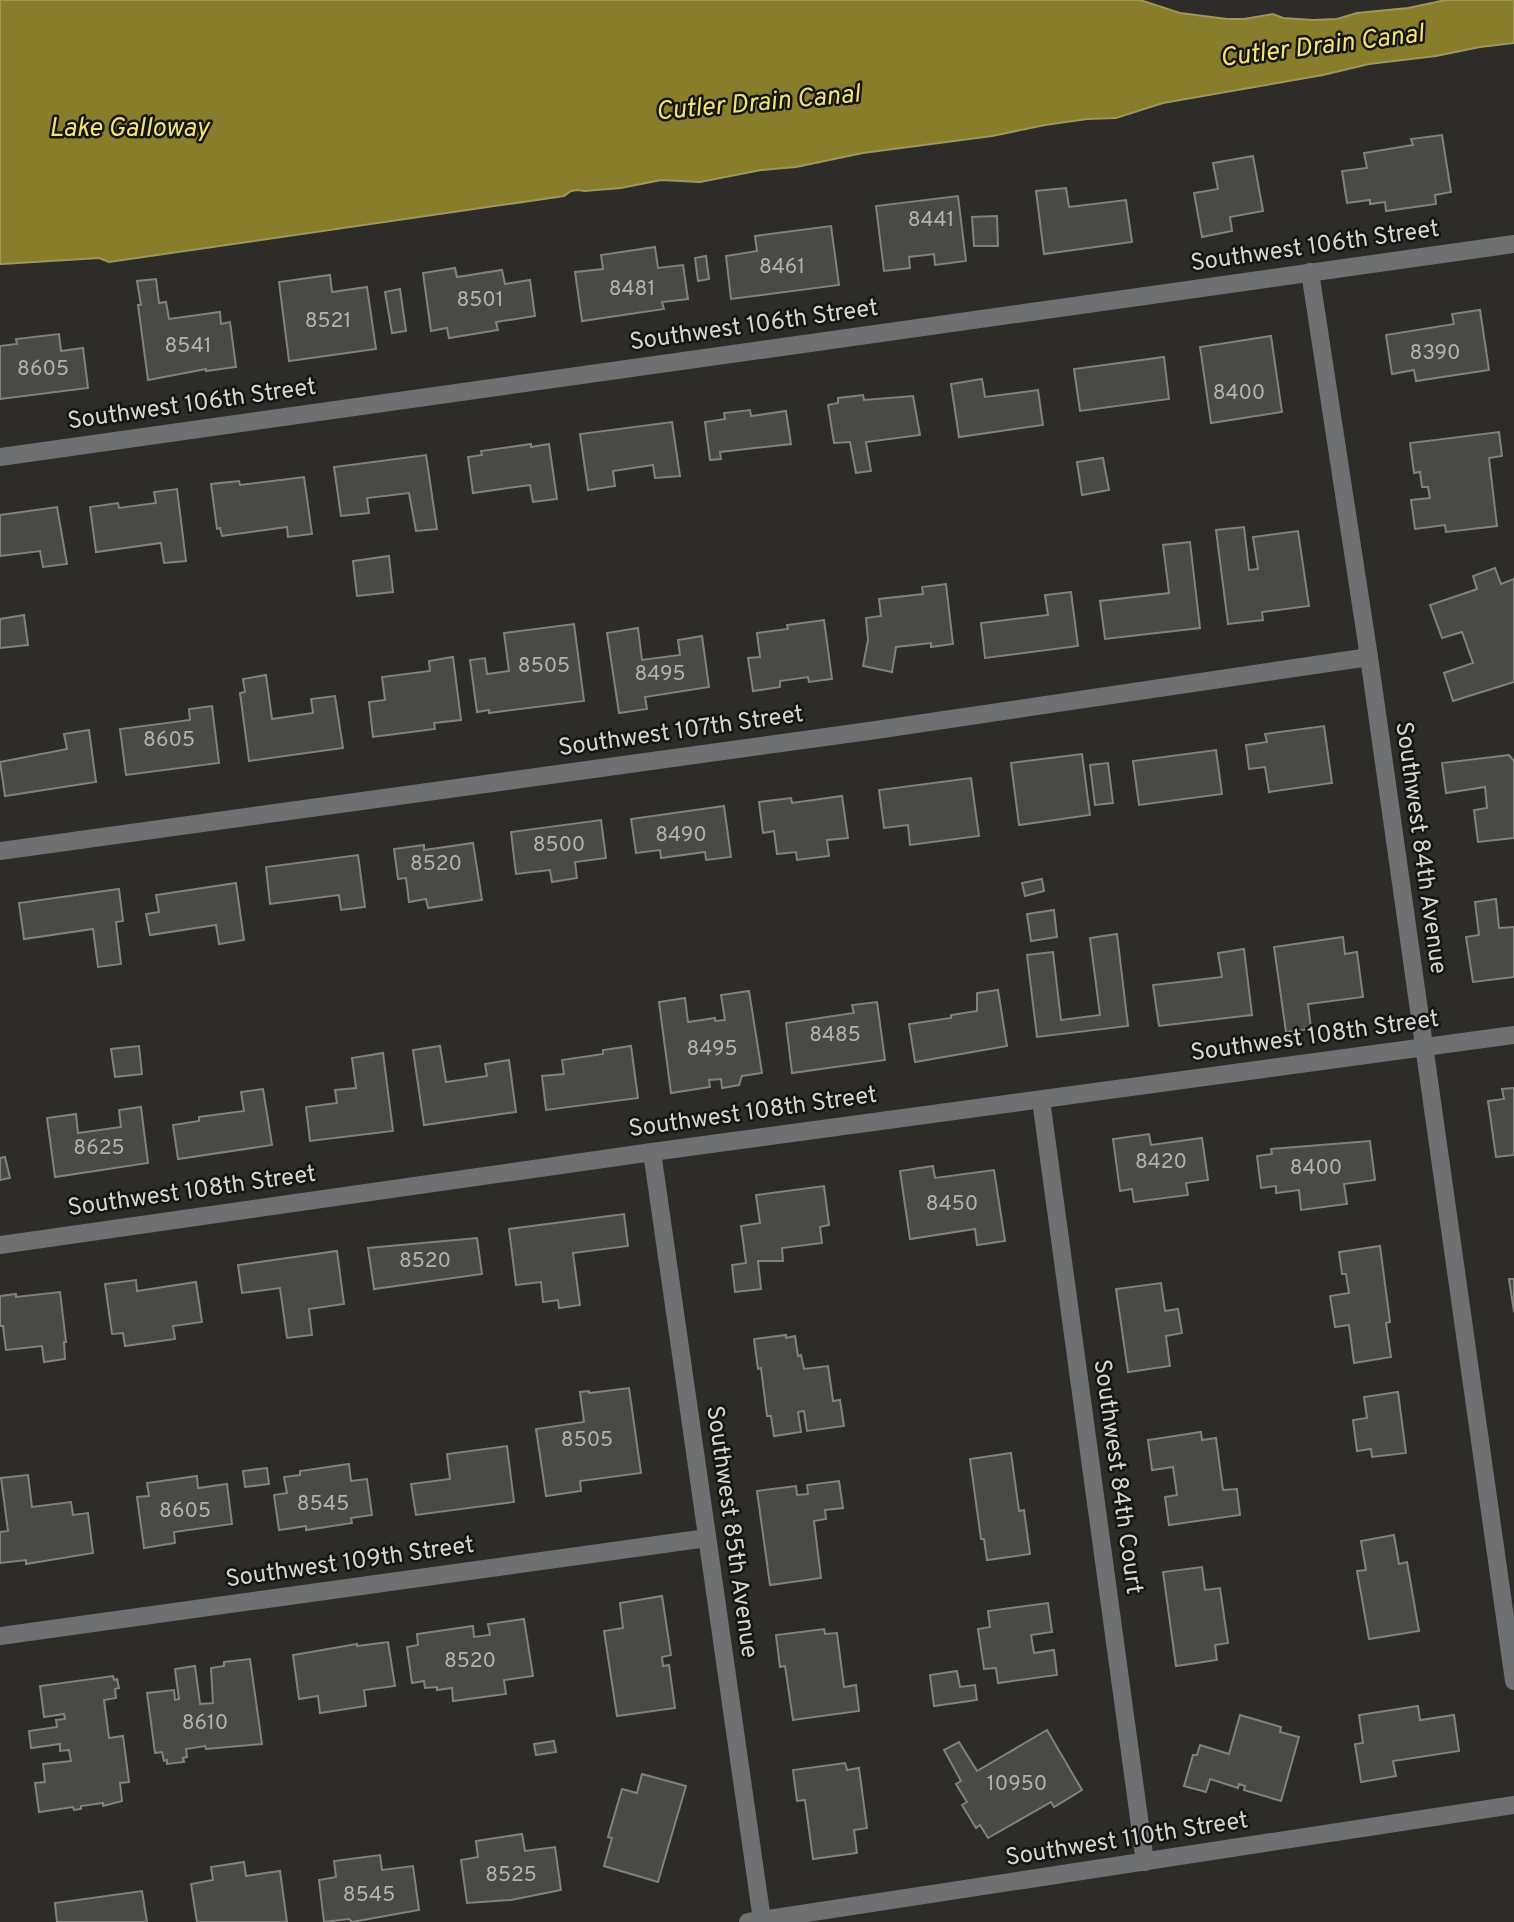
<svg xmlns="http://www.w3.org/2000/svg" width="1514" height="1922" viewBox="0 0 1514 1922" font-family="Overpass,sans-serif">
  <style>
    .water { fill: #877d2a; stroke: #9e975c; stroke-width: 2 }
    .building { fill: #494945; stroke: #82817d; stroke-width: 2 }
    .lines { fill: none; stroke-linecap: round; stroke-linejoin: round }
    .minor { stroke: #6f7072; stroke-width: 18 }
    .labels { text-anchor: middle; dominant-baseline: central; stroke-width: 5; stroke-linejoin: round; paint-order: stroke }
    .number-label { font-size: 21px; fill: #b2b2af }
    .street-label { font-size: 24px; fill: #d5d5d2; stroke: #151513 }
    .water-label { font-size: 26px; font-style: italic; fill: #f3e475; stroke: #151513 }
  </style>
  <rect width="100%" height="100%" fill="#2d2c28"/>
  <!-- water -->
  <polygon class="water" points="0,0 1140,0 1180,13 1227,19 1244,19 1273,14 1283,18 1313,20 1337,19 1357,13 1408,8 1446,0 1514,0 1514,43 1480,47 1436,56 1369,64 1323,75 1163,103 1116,118 1087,119 1045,125 992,136 863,153 796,167 761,170 700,182 661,180 621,188 585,191 577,190 571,191 564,196 109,262 99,258 2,264 0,264"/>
  <!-- building -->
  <g class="building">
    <polygon points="1442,135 1451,192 1435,195 1436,204 1386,211 1385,202 1370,204 1370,200 1347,203 1342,171 1367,168 1364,153 1413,145 1411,139"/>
    <polygon points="1253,156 1263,211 1230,217 1232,231 1202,237 1194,193 1218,189 1213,163"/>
    <polygon points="1066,188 1069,207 1126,200 1132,242 1044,254 1036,191"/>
    <polygon points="958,196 966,261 935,265 934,254 909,257 910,268 884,271 876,206"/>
    <polygon points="997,216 998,246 974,246 972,217"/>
    <polygon points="831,226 839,285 731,299 726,256 757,251 755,236"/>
    <polygon points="655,247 658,268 683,265 688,299 662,302 664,309 582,321 575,272 603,269 601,255"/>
    <polygon points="706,256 709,279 698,281 695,258"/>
    <polygon points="455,268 457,277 502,270 505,284 530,280 535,316 496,322 498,330 449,338 447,328 431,331 423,273"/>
    <polygon points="330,275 332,292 367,287 376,349 289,361 279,282"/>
    <polygon points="156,279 159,303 166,302 169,319 220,312 221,324 230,322 236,367 206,371 206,369 148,380 138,305 141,305 137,281"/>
    <polygon points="400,289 406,331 392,333 385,292"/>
    <polygon points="1480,310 1489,370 1416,381 1414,370 1392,374 1386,335 1454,324 1452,314"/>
    <polygon points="59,334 61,351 83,348 88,388 0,399 0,346 17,344 16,339"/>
    <polygon points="1271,336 1282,412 1211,423 1200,347"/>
    <polygon points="1164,357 1169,399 1080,411 1074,369"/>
    <polygon points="982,379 985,397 1038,390 1043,425 959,437 951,384"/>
    <polygon points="863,395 864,400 913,396 920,435 866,442 871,471 856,473 850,442 834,443 828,405 838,403 838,398"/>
    <polygon points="750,410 751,416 786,411 791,444 720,452 721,459 710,460 705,422 725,419 724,413"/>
    <polygon points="672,422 680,476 655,478 653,465 613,471 615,486 588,490 580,434"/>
    <polygon points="1499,432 1502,456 1489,458 1497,526 1446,532 1445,525 1415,529 1411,500 1430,498 1428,487 1422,487 1420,472 1414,473 1410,443"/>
    <polygon points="531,444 531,447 549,444 557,499 533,502 530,485 473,493 468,457 482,455 481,451"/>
    <polygon points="426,455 437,529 416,531 409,493 367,498 369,513 341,516 334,467"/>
    <polygon points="1103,458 1109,490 1082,495 1077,462"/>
    <polygon points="304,477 312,534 288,537 287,527 222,536 220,528 217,529 211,484 239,481 240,485"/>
    <polygon points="177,489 186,561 164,563 161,543 96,552 90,507 118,503 119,508 156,503 154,492"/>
    <polygon points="57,507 67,564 43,567 40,551 0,556 0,515"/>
    <polygon points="1244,527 1249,570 1258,569 1253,537 1298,531 1309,606 1262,612 1263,620 1228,624 1216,530"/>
    <polygon points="1190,542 1200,628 1105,639 1100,601 1169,593 1163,545"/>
    <polygon points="389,556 393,592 357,596 353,561"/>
    <polygon points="1495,568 1501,584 1514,579 1514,682 1453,701 1444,673 1473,663 1462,632 1442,638 1430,605 1477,589 1473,576"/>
    <polygon points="946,584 953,644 931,647 931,643 896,647 892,672 863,666 868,640 866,618 881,616 879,599 923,594 922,587"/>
    <polygon points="1071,592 1078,646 985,658 981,623 1048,615 1045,595"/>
    <polygon points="24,615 28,645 0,648 0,619"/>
    <polygon points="824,620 832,679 809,682 808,677 780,681 780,687 753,691 748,658 760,657 757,633 788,629 787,625"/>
    <polygon points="574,624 584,701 489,713 489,710 477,712 470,660 485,658 487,674 509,671 504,633"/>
    <polygon points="638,628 642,660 680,655 678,640 702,636 709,687 645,697 647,709 619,713 607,633"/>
    <polygon points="453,657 461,720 434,723 435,729 373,737 369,702 385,700 382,677 430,671 429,661"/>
    <polygon points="266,675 272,719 313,713 311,699 335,696 343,748 249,761 240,693 245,692 243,679"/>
    <polygon points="212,706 219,763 126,775 120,729 190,720 189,709"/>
    <polygon points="1324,726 1332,783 1269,792 1265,767 1249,769 1246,745 1267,742 1265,734"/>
    <polygon points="89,730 96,782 5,796 0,762 67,749 64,734"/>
    <polygon points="1216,750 1222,794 1139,805 1133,761"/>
    <polygon points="1082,754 1090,815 1019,825 1011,763"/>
    <polygon points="1509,755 1514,761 1514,838 1478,842 1474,810 1487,808 1485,787 1446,793 1442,763"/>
    <polygon points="1108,763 1113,803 1095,805 1090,765"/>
    <polygon points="971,778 979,836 910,845 908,825 884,828 879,790"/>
    <polygon points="842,796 848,838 827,840 829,856 797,860 796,852 777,854 774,831 763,833 759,802 791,798 792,803"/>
    <polygon points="724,806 731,857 706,860 705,852 661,858 660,850 636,853 631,819"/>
    <polygon points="601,820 606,858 575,862 577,878 552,882 550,870 516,874 511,832"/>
    <polygon points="473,843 482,900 428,908 426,899 409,902 406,878 398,879 394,849 424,845 424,850"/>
    <polygon points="358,855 365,907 341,910 339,895 270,904 266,867"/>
    <polygon points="1042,879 1044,891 1025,896 1022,883"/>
    <polygon points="236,883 244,940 219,944 216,925 150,935 146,914 159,912 156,895"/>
    <polygon points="119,889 123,921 116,922 121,964 98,967 93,929 24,939 19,903"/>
    <polygon points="1496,899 1499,928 1514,927 1514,977 1473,982 1466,937 1479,935 1475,902"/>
    <polygon points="1054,910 1057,937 1031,941 1027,914"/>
    <polygon points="1117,934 1128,1026 1037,1037 1027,955 1053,952 1061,1020 1100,1015 1090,938"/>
    <polygon points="1343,937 1345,954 1357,952 1363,997 1308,1004 1311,1029 1286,1032 1274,947"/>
    <polygon points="1244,949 1252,1015 1159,1026 1153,985 1222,977 1218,953"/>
    <polygon points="998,990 1007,1046 915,1062 909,1024 951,1018 951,1015 977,1011 977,993"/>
    <polygon points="749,991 762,1073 742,1076 739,1085 722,1088 721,1079 709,1080 710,1087 671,1093 659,1002 685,998 688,1022 715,1018 715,1021 725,1020 721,995"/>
    <polygon points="877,1002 885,1060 792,1073 786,1023 854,1013 852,1005"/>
    <polygon points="139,1046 142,1074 115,1077 111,1049"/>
    <polygon points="440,1046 446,1082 487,1076 485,1064 509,1060 516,1112 424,1125 413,1050"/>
    <polygon points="631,1046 638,1098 546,1110 542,1076 564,1074 562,1060 603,1054 603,1050"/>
    <polygon points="383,1053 393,1131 310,1141 306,1107 337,1103 335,1090 356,1088 352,1058"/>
    <polygon points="1514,1088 1514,1155 1496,1157 1488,1101 1504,1099 1502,1089"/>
    <polygon points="263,1089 272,1145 178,1159 173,1125 199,1121 199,1117 244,1111 241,1092"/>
    <polygon points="141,1107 148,1163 55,1177 47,1118 76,1114 78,1133 121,1127 119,1110"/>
    <polygon points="1149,1134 1151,1145 1202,1138 1208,1180 1186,1183 1188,1195 1134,1202 1132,1189 1120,1191 1113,1139"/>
    <polygon points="1370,1141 1375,1180 1344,1184 1347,1204 1301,1210 1299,1190 1276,1193 1276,1186 1261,1188 1257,1156 1272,1154 1271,1149"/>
    <polygon points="5,1157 10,1178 0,1180 0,1158"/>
    <polygon points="933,1166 935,1178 994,1170 1005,1241 977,1245 975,1229 910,1239 900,1171"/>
    <polygon points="824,1186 829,1225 820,1227 822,1243 782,1248 783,1261 758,1261 761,1289 735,1292 732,1265 746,1263 741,1226 760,1223 756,1195"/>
    <polygon points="624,1214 628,1246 573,1253 580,1305 559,1308 558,1300 543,1302 541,1282 516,1285 509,1229"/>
    <polygon points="477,1238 482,1274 374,1289 368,1248"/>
    <polygon points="1380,1246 1390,1322 1386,1323 1391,1357 1354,1363 1349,1325 1335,1327 1330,1296 1349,1293 1346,1274 1342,1274 1339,1252"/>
    <polygon points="337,1251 344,1304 309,1309 312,1335 287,1338 280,1288 242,1293 238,1265"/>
    <polygon points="1509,1279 1514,1279 1514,1312"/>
    <polygon points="136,1280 137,1291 196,1282 202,1322 173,1326 175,1339 125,1346 123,1333 112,1334 105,1284"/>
    <polygon points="1161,1283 1165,1311 1178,1309 1182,1333 1166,1336 1170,1366 1128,1372 1116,1289"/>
    <polygon points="60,1292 66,1342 64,1342 65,1359 44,1362 42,1346 6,1350 3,1326 0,1326 0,1296 16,1294 16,1297"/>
    <polygon points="786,1335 786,1338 795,1336 798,1356 801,1355 804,1369 828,1366 833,1401 840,1400 844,1426 807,1431 804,1411 798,1412 801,1432 774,1436 771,1416 767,1416 761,1368 758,1369 754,1339"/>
    <polygon points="629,1388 641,1473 580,1481 581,1491 546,1496 536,1429 584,1422 580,1392 589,1391 589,1393"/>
    <polygon points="1398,1392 1406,1453 1372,1457 1371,1449 1357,1451 1353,1420 1367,1418 1364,1397"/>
    <polygon points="1201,1432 1202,1440 1216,1438 1223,1490 1237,1489 1240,1515 1169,1525 1165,1497 1177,1495 1173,1467 1152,1470 1148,1440"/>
    <polygon points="507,1446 514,1502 416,1515 411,1484 450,1479 447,1454"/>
    <polygon points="1011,1453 1019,1511 1024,1510 1030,1554 987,1560 984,1539 981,1539 970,1459"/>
    <polygon points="349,1464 351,1481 367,1479 372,1515 351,1518 352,1523 306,1530 306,1526 279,1530 274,1495 287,1493 284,1477 300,1475 300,1471"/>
    <polygon points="267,1468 269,1484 245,1487 243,1471"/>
    <polygon points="28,1475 32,1507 71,1502 73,1515 88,1513 93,1553 26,1564 26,1560 0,1563 0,1532 8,1531 1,1478"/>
    <polygon points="197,1476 198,1488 227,1484 232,1524 174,1532 175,1543 144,1548 137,1497 149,1496 147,1483"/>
    <polygon points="839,1481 843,1508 825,1510 826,1519 814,1521 821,1578 770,1585 757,1491 796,1486 797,1495 808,1494 807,1485"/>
    <polygon points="1394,1535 1399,1564 1407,1562 1419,1631 1369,1639 1357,1571 1366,1570 1361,1541"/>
    <polygon points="1202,1567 1205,1590 1220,1588 1228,1643 1215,1645 1217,1660 1176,1666 1163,1572"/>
    <polygon points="662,1596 671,1655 662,1657 663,1666 669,1665 675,1708 617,1716 604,1631 623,1628 620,1603"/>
    <polygon points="1048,1603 1052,1632 1031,1635 1034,1653 1054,1650 1057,1675 998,1683 996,1668 984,1669 978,1629 990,1627 988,1611"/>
    <polygon points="524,1619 533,1676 504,1680 506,1694 453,1701 452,1688 437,1690 437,1687 425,1688 424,1681 412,1683 407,1647 418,1645 417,1634 473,1626 474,1637 490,1635 488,1624"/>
    <polygon points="824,1629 825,1634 837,1633 844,1687 856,1685 859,1711 793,1720 785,1666 780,1667 776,1635"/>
    <polygon points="388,1642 395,1686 364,1690 366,1706 320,1713 318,1696 299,1699 293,1655 357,1644 357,1646"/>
    <polygon points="250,1659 262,1744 206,1749 205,1746 186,1749 187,1757 183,1758 184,1762 167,1764 167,1760 164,1761 162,1752 155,1753 147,1693 174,1690 175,1700 179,1699 175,1669 195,1666 200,1704 213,1703 211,1668 224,1666 224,1662"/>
    <polygon points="957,1671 960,1687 975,1685 977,1700 934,1706 930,1675"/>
    <polygon points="113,1676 114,1680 117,1679 119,1688 115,1689 116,1698 104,1700 109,1738 123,1736 129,1782 120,1783 122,1801 103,1806 103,1803 81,1806 81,1809 74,1810 73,1807 39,1812 35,1783 45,1782 43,1764 71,1761 69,1750 60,1751 60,1744 31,1748 29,1731 57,1727 56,1720 65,1719 64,1714 44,1717 40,1686"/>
    <polygon points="1418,1706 1420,1720 1454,1715 1459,1751 1393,1761 1396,1776 1361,1782 1355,1744 1363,1743 1359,1715"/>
    <polygon points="1240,1715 1281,1727 1280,1732 1299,1737 1281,1801 1244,1790 1245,1786 1239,1784 1238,1788 1210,1779 1206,1792 1184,1786 1193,1755 1197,1755 1200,1745 1229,1754"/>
    <polygon points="1047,1730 1082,1790 1054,1807 1051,1802 988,1838 980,1825 976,1828 962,1805 967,1802 956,1784 961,1781 944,1750 959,1742 977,1771"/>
    <polygon points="554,1741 556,1752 536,1755 534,1744"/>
    <polygon points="845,1763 847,1770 859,1768 867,1828 854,1830 857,1853 813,1859 805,1800 797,1801 793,1770"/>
    <polygon points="642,1774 686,1786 658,1882 604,1866 612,1838 608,1837 622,1789 637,1793"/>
    <polygon points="522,1834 525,1851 555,1847 561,1890 511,1900 467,1903 461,1860 478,1857 476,1841"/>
    <polygon points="380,1855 382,1870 413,1866 419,1910 352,1922 349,1919 324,1922 319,1880 336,1877 334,1861"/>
    <polygon points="244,1862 246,1876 280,1871 287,1922 197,1922 191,1884 213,1880 211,1867"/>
    <polygon points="142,1891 147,1922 57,1922 55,1903"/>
  </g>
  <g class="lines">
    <!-- minor -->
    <g class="minor">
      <polyline points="1310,272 1369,657 1514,1681"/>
      <polyline points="0,457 1514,244"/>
      <polyline points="0,851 876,730 1369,657"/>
      <polyline points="1041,1100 1145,1862"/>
      <polyline points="652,1152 762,1920"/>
      <polyline points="0,1245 652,1152 1514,1035"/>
      <polyline points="0,1636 707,1538"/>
      <polyline points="748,1922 1514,1805"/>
    </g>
  </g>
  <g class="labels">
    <!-- number labels -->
    <g class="number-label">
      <text x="931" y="220">8441</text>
      <text x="782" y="267">8461</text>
      <text x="632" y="289">8481</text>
      <text x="480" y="300">8501</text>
      <text x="328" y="321">8521</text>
      <text x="188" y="346">8541</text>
      <text x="1435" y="353">8390</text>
      <text x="43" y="369">8605</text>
      <text x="1239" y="393">8400</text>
      <text x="544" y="666">8505</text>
      <text x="660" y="674">8495</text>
      <text x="169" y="740">8605</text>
      <text x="681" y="835">8490</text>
      <text x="559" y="845">8500</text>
      <text x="436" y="864">8520</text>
      <text x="835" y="1035">8485</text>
      <text x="712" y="1049">8495</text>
      <text x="99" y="1148">8625</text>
      <text x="1161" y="1162">8420</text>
      <text x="1316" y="1168">8400</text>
      <text x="952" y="1204">8450</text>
      <text x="425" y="1261">8520</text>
      <text x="587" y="1440">8505</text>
      <text x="323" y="1504">8545</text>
      <text x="185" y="1511">8605</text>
      <text x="470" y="1661">8520</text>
      <text x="205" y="1723">8610</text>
      <text x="1017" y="1784">10950</text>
      <text x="511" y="1875">8525</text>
      <text x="369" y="1895">8545</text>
    </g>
    <!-- street labels -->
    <g class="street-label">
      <text transform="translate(1315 247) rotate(-8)">Southwest 106th Street</text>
      <text transform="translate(754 326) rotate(-8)">Southwest 106th Street</text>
      <text transform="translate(192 405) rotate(-8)">Southwest 106th Street</text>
      <text transform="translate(681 732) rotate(-8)">Southwest 107th Street</text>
      <text transform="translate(1420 848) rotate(82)">Southwest 84th Avenue</text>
      <text transform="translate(1315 1037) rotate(-8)">Southwest 108th Street</text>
      <text transform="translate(753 1113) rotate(-8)">Southwest 108th Street</text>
      <text transform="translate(192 1192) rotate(-8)">Southwest 108th Street</text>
      <text transform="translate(1117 1477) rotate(82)">Southwest 84th Court</text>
      <text transform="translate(731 1532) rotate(82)">Southwest 85th Avenue</text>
      <text transform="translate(350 1563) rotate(-8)">Southwest 109th Street</text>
      <text transform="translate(1127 1840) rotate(-9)">Southwest 110th Street</text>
    </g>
    <!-- water labels -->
    <g class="water-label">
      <text transform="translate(1322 47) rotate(-7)">Cutler Drain Canal</text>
      <text transform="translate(758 104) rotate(-5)">Cutler Drain Canal</text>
      <text x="129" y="129">Lake Galloway</text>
    </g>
  </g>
</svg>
